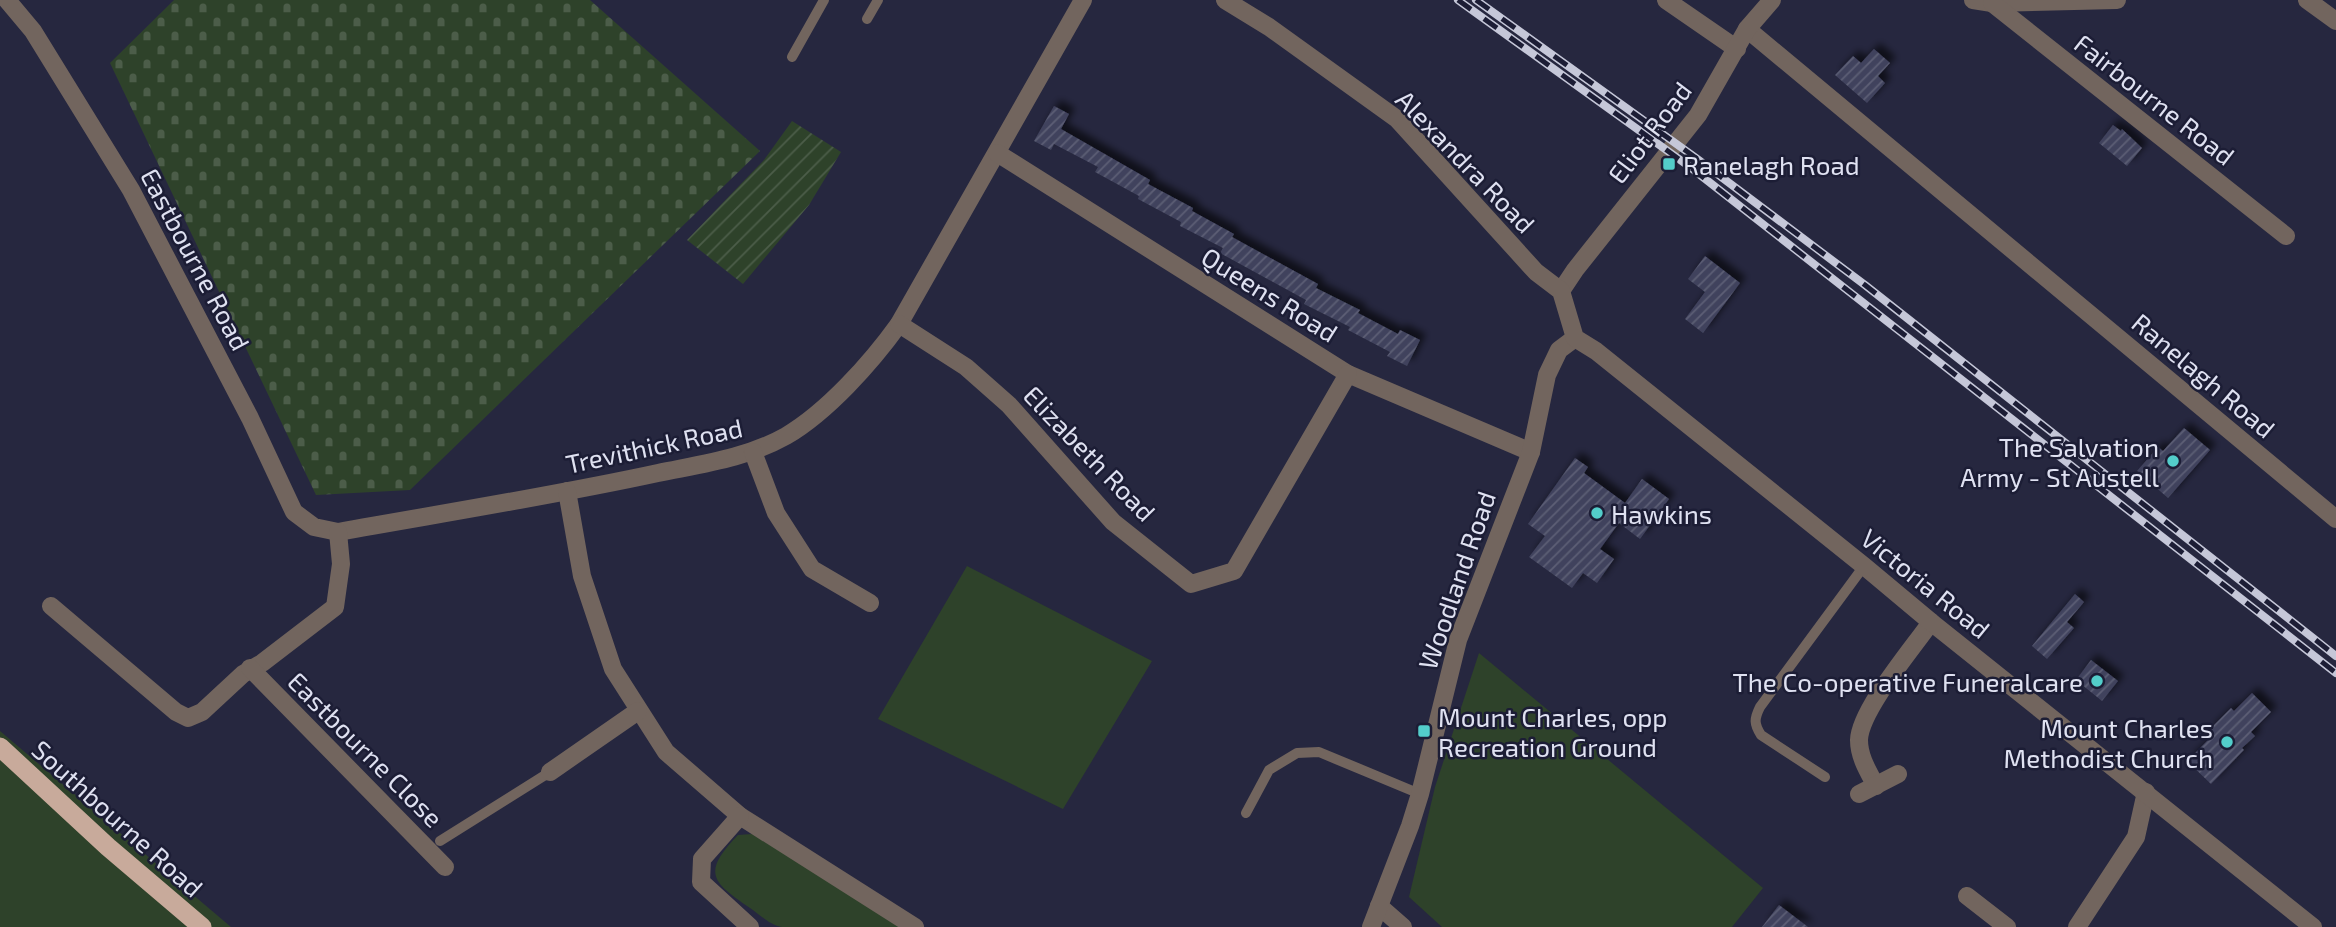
<svg xmlns="http://www.w3.org/2000/svg" width="2336" height="927" viewBox="0 0 2336 927" font-family="'Exo 2',sans-serif">
  <style>
    .green { fill: #2e422a }
    .cemetery { fill: url(#cemetery-stones) }
    .garden { fill: url(#garden-furrows) }
    .building { fill: url(#building-hatch); filter: url(#shadow) }
    .lines { fill: none; stroke-linecap: round; stroke-linejoin: round }
    .service { stroke: #72655e; stroke-width: 10 }
    .minor { stroke: #72655e; stroke-width: 18 }
    .tertiary { stroke: #72655e; stroke-width: 18 }
    .trunk { stroke: #c8aa9b; stroke-width: 19 }
    .rail-casing { stroke: #c5c7d8; stroke-width: 8 }
    .rail { stroke: #1c1d35; stroke-width: 5; stroke-dasharray: 16; stroke-linecap: butt }
    .poi-dot { fill: #53cdca; stroke: #1c1d35; stroke-width: 2.5 }
    .labels { text-anchor: middle; dominant-baseline: central; stroke-width: 5; stroke-linejoin: round; paint-order: stroke }
    .street-label { font-size: 26px; fill: #dfe1f1; stroke: #1c1d35 }
    .poi-label { font-size: 26px; fill: #dfe1f1; stroke: #1c1d35; text-anchor: start }
  </style>
  <defs>
    <pattern id="cemetery-stones" width="16" height="16" patternUnits="userSpaceOnUse" patternTransform="scale(1.75)"><rect width="16" height="16" fill="#2e422a"/><path d="M2 7V4a2 2 0 0 1 4 0v3zM10 15v-3a2 2 0 0 1 4 0v3z" fill="#4c5d49"/></pattern>
    <pattern id="garden-furrows" width="10" height="10" patternUnits="userSpaceOnUse" patternTransform="scale(1.75)"><rect width="10" height="10" fill="#2e422a"/><path d="M-1 1l2-2M0 10L10 0M9 11l2-2" fill="none" stroke="#4c5d49"/></pattern>
    <pattern id="building-hatch" width="6" height="6" patternUnits="userSpaceOnUse" patternTransform="scale(1.75)"><rect width="6" height="6" fill="#41435d"/><path d="M-1 1l2-2M0 6l6-6M5 7l2-2" fill="none" stroke="#5c5e75"/></pattern>
    <filter id="shadow"><feDropShadow dx="6" dy="-6" stdDeviation="3.5" flood-color="#0009"/></filter>
  </defs>
  <rect width="100%" height="100%" fill="#26273f"/>
  <!-- green -->
  <g class="green">
    <polygon points="967,566 1152,661 1063,809 878,719"/>
    <polygon points="1479,653 1763,888 1732,927 1442,927 1409,897 1435,787"/>
    <polygon points="0,731 231,927 0,927"/>
    <path d="M752 834 905 927C865 927 822 927 782 927 771 926 759 914 750 908 712 882 701 873 738 835Z"/>
  </g>
  <!-- cemetery -->
  <polygon class="cemetery" points="174,0 590,0 760,151 410,490 316,495 110,63"/>
  <!-- garden -->
  <polygon class="garden" points="792,121 841,152 809,205 743,284 687,240 764,160"/>
  <!-- building -->
  <g class="building">
    <polygon points="1874,49 1890,63 1878,76 1885,83 1867,103 1835,75 1853,56 1861,63"/>
    <polygon points="1054,106 1069,114 1061,129 1150,180 1148,184 1193,208 1192,211 1234,234 1232,237 1318,284 1316,288 1360,310 1358,313 1398,334 1400,330 1420,340 1407,366 1387,356 1390,352 1348,330 1350,327 1304,304 1306,300 1220,253 1223,248 1180,226 1181,222 1138,199 1139,196 1095,172 1098,167 1054,144 1051,150 1034,141"/>
    <polygon points="2113,125 2121,131 2122,129 2142,148 2127,166 2099,143"/>
    <polygon points="1705,256 1740,283 1703,333 1685,319 1705,292 1688,279"/>
    <polygon points="2184,428 2210,450 2168,498 2137,471 2158,447 2163,451"/>
    <polygon points="1575,458 1588,467 1584,473 1625,503 1642,479 1669,499 1640,539 1619,523 1600,549 1614,559 1597,583 1583,573 1572,588 1529,557 1545,536 1528,524"/>
    <polygon points="2075,594 2084,602 2067,622 2074,628 2047,659 2032,646"/>
    <polygon points="2091,660 2118,681 2102,701 2076,680"/>
    <polygon points="2252,693 2271,712 2251,732 2255,736 2242,748 2244,750 2211,784 2187,761 2213,735 2208,731 2231,708 2234,711"/>
    <polygon points="1779,905 1808,927 1762,927"/>
  </g>
  <g class="lines">
    <!-- service -->
    <g class="service">
      <polyline points="867,19 878,0"/>
      <polyline points="792,57 824,0"/>
      <path d="M1825 777 1761 735C1754 724 1754 719 1760 707L1864 566"/>
      <polyline points="1246,813 1269,770 1297,753 1319,752 1420,794"/>
      <polyline points="440,841 550,772"/>
    </g>
    <!-- minor -->
    <g class="minor">
      <path d="M7 0 33 31 131 190 250 418 294 512 314 527 338 532C444 513 552 496 658 473 701 464 747 458 786 436 827 412 871 363 899 324L1083 0"/>
      <polyline points="1666,0 1737,49"/>
      <polyline points="1973,0 1992,3 2117,0"/>
      <polyline points="2307,0 2336,21"/>
      <polyline points="1992,3 2286,236"/>
      <polyline points="1747,29 2336,519"/>
      <polyline points="997,153 1348,374 1531,452"/>
      <polyline points="1561,291 1575,270 1698,115 1747,29 1772,0"/>
      <polyline points="899,324 966,367 1009,405 1113,522 1191,584 1234,571 1348,374"/>
      <polyline points="753,452 776,513 812,569 870,603"/>
      <polyline points="567,491 582,576 613,669 666,752 740,816 915,927"/>
      <polyline points="51,606 176,712 188,718 202,712 243,674 262,663 335,607 341,564 338,532"/>
      <polyline points="250,668 445,867"/>
      <polyline points="550,772 638,711"/>
      <path d="M1876 786C1868 771 1859 757 1859 740 1860 710 1913 648 1931 622"/>
      <polyline points="1859,794 1898,774"/>
      <polyline points="740,816 702,859 701,882 750,927"/>
      <polyline points="1967,896 2007,927"/>
      <polyline points="1379,906 1403,927"/>
      <polyline points="1371,927 1410,826 1420,794 1458,640 1531,452 1547,375 1559,350 1575,338"/>
      <polyline points="2077,927 2136,837 2146,792"/>
    </g>
    <!-- tertiary -->
    <polyline class="tertiary" points="1225,0 1269,27 1397,119 1536,272 1561,291 1575,338 1596,351 1864,566 1931,622 2313,927"/>
    <!-- trunk -->
    <polyline class="trunk" points="0,747 108,847 202,927"/>
    <defs>
      <g id="rail">
        <polyline points="1458,0 1690,167 2336,673"/>
        <polyline points="1476,0 1696,158 1865,285 2336,656"/>
      </g>
    </defs>
    <!-- rail casing -->
    <use href="#rail" class="rail-casing"/>
    <!-- rail -->
    <use href="#rail" class="rail"/>
  </g>
  <!-- markers -->
  <g class="poi-dot">
    <rect x="1662" y="157" width="14" height="14" rx="3.5"/>
    <circle cx="2173" cy="461" r="7"/>
    <circle cx="1597" cy="513" r="7"/>
    <circle cx="2097" cy="681" r="7"/>
    <rect x="1417" y="724" width="14" height="14" rx="3.5"/>
    <circle cx="2227" cy="742" r="7"/>
  </g>
  <g class="labels">
    <!-- street labels -->
    <g class="street-label">
      <text transform="translate(2155 99) rotate(38)">Fairbourne Road</text>
      <text transform="translate(1649 132) rotate(-53)">Eliot Road</text>
      <text transform="translate(1466 161) rotate(46)">Alexandra Road</text>
      <text transform="translate(196 259) rotate(62)">Eastbourne Road</text>
      <text transform="translate(1270 294) rotate(32)">Queens Road</text>
      <text transform="translate(2204 375) rotate(40)">Ranelagh Road</text>
      <text transform="translate(654 445) rotate(-12)">Trevithick Road</text>
      <text transform="translate(1090 453) rotate(46)">Elizabeth Road</text>
      <text transform="translate(1456 580) rotate(-71)">Woodland Road</text>
      <text transform="translate(1926 583) rotate(39)">Victoria Road</text>
      <text transform="translate(366 749) rotate(45)">Eastbourne Close</text>
      <text transform="translate(118 818) rotate(42)">Southbourne Road</text>
    </g>
    <!-- poi labels -->
    <g class="poi-label">
      <text x="1683" y="164">Ranelagh Road</text>
      <text x="2159" y="446" text-anchor="end">The Salvation<tspan x="2159" dy="30">Army - St Austell</tspan></text>
      <text x="1611" y="513">Hawkins</text>
      <text x="2083" y="681" text-anchor="end">The Co-operative Funeralcare</text>
      <text x="1438" y="716">Mount Charles, opp<tspan x="1438" dy="30">Recreation Ground</tspan></text>
      <text x="2213" y="727" text-anchor="end">Mount Charles<tspan x="2213" dy="30">Methodist Church</tspan></text>
    </g>
  </g>
</svg>
